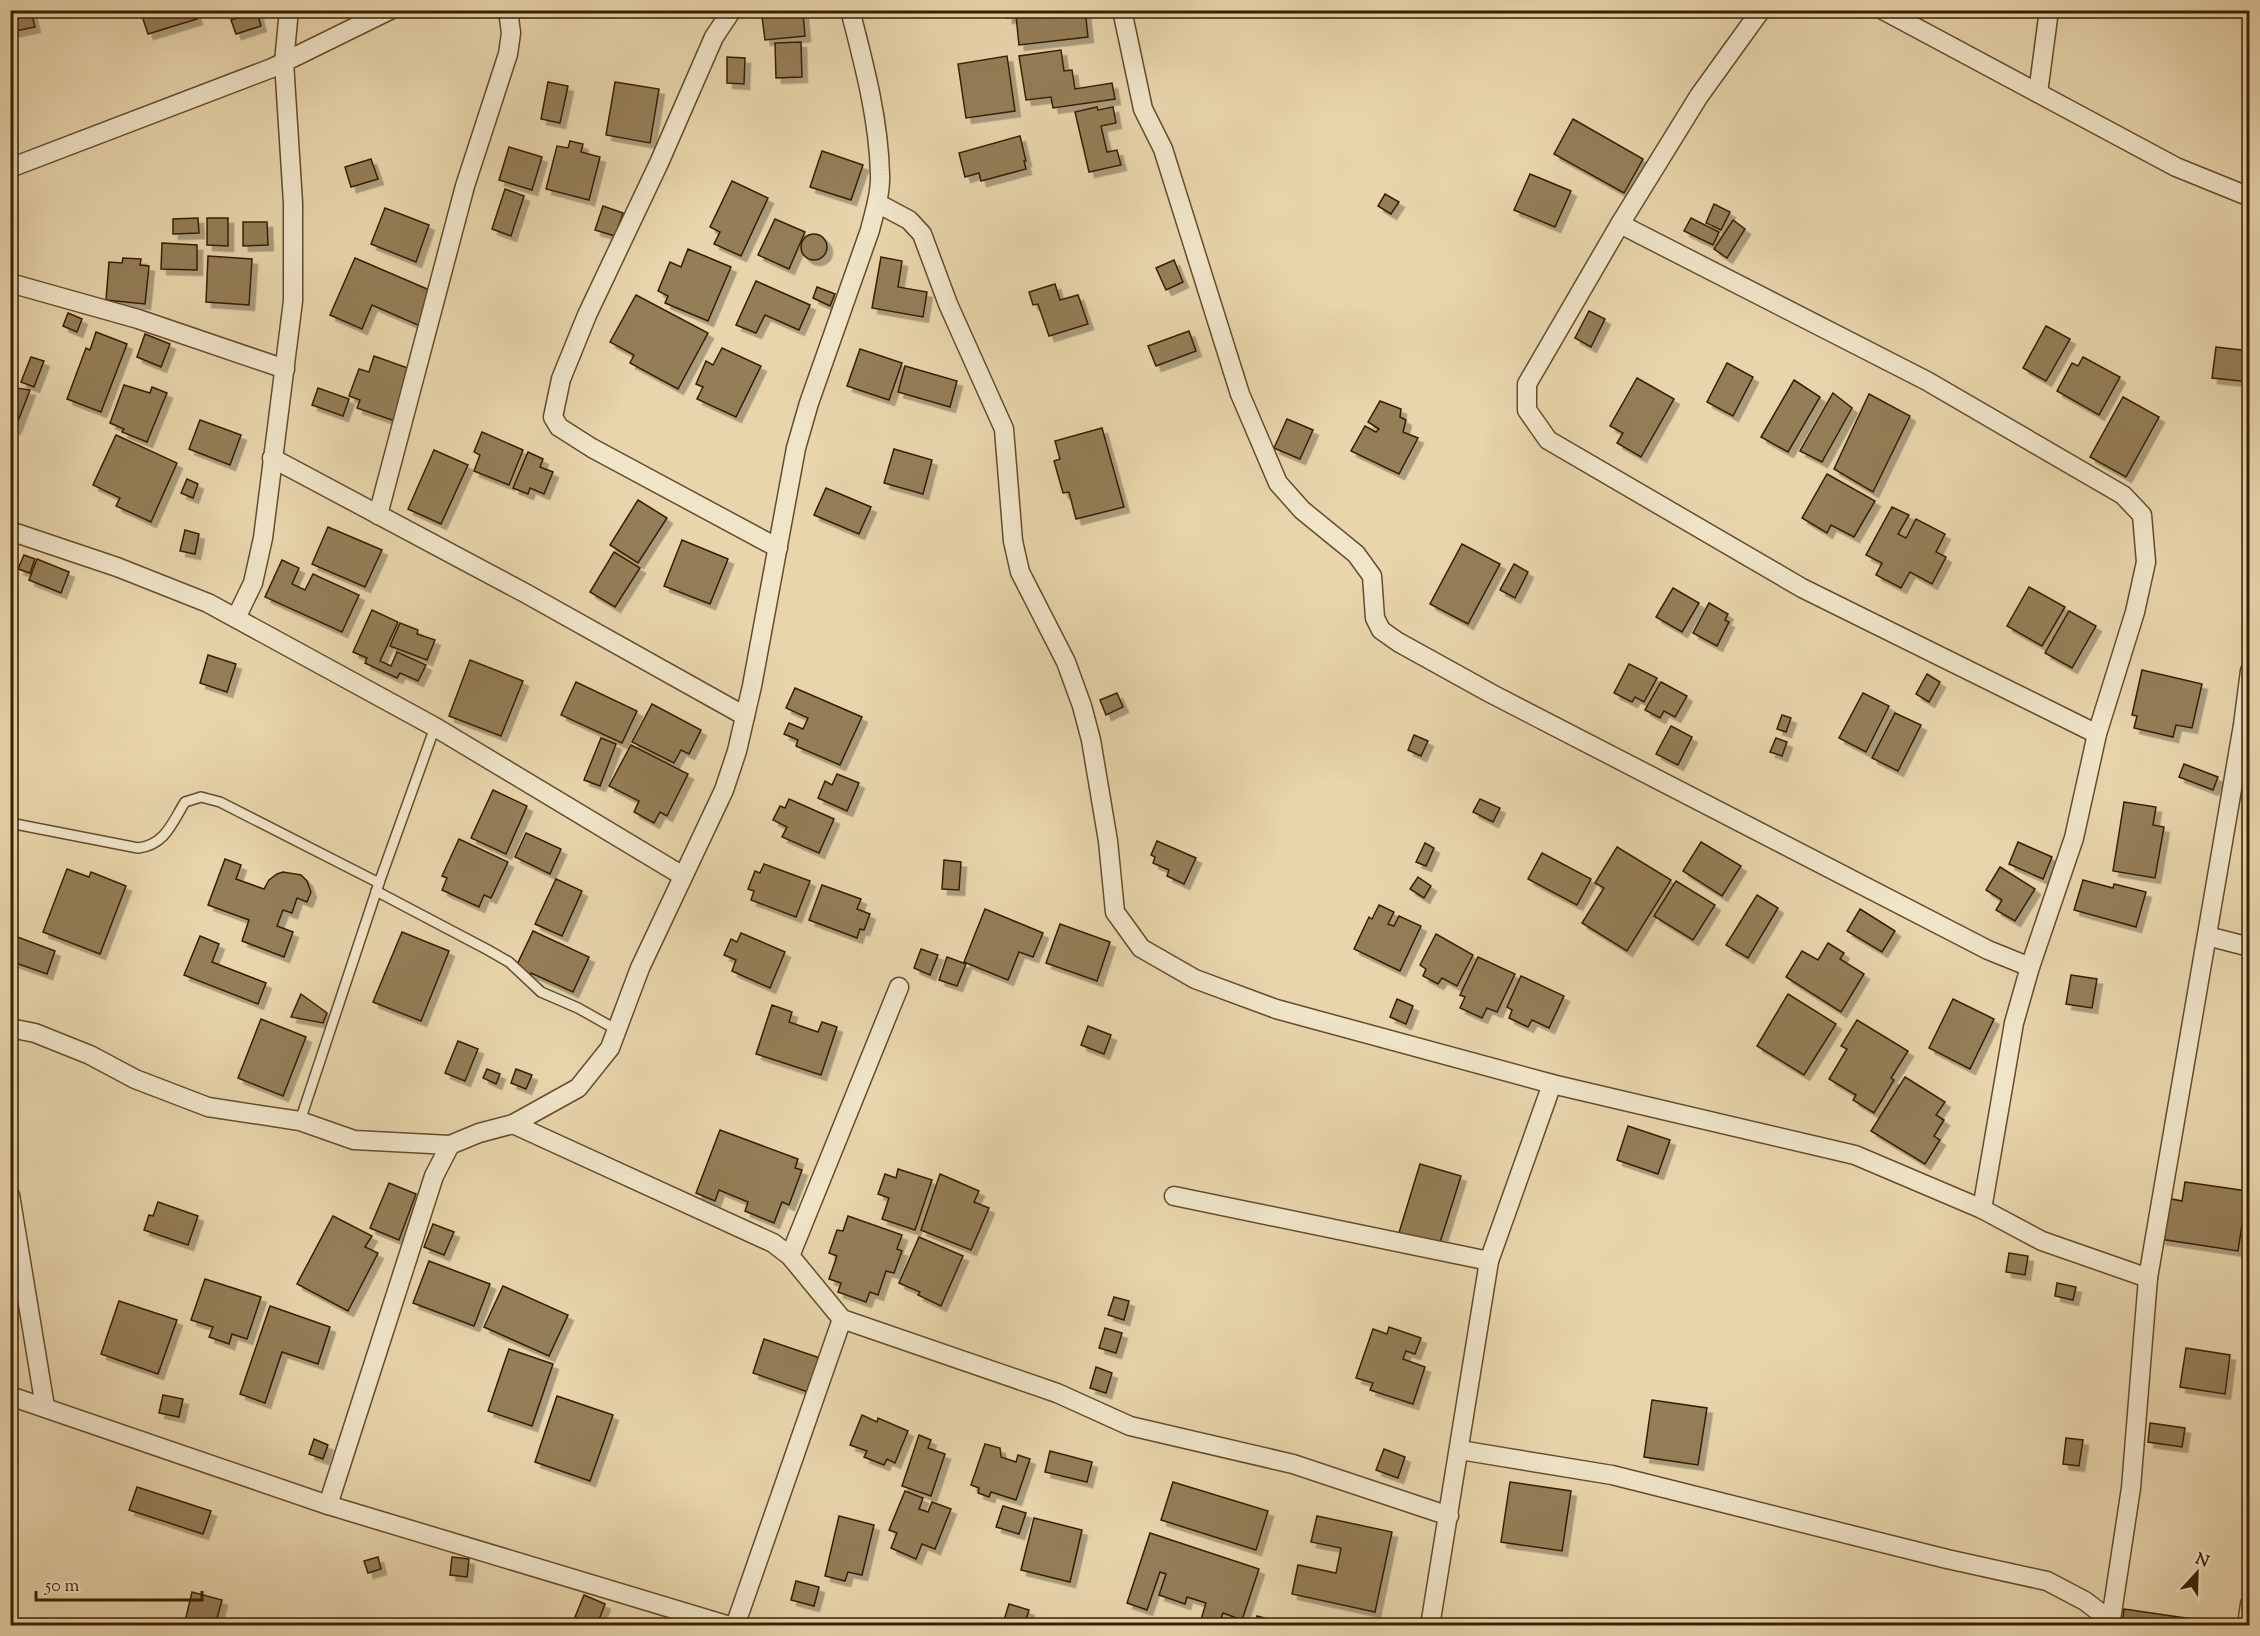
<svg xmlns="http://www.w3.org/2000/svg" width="2260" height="1636" viewBox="0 0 2260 1636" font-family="'Sorts Mill Goudy',serif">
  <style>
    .building { fill: #947e59; stroke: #381f00; stroke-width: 1.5; filter: url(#shadow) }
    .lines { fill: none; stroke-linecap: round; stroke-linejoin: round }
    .service-casing { stroke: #644c2b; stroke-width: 12 }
    .minor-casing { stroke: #644c2b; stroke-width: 21 }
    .service { stroke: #f0e4c9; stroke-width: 9 }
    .minor { stroke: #f0e4c9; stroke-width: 18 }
  </style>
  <defs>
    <filter id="shadow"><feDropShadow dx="5.5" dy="5.5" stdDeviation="0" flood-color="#0004"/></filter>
  </defs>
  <rect width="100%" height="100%" fill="#e8d5ac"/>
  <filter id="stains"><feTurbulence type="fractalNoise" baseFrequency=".00333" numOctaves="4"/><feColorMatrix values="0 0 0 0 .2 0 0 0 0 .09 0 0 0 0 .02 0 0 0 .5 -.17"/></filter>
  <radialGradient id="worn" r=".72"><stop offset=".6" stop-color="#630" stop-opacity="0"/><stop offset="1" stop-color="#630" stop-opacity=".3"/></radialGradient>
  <!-- building -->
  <g class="building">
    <polygon points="140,10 194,10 197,19 148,34"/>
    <polygon points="1006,10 1085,10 1088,37 1019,45 1016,16 1007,18"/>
    <polygon points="31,12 35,27 10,32 10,16"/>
    <polygon points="257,12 261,26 236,34 231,20"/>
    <polygon points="803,13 805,36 765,40 762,17"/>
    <polygon points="801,42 802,77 776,78 775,43"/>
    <polygon points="1061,50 1064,71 1072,70 1075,89 1112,83 1115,99 1053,108 1051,97 1026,100 1019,56"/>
    <polygon points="1007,56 1015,111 966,118 958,64"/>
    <polygon points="727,57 745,58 744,84 727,83"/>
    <polygon points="548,82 568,86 560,123 541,119"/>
    <polygon points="615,82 659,89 650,143 606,135"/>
    <polygon points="1097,107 1098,110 1113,107 1116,123 1101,126 1107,152 1117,150 1121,165 1089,172 1075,112"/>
    <polygon points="1573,119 1643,159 1624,193 1554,154"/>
    <polygon points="1020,136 1026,161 1024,161 1026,169 981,181 979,173 965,177 959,153"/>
    <polygon points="570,141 583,144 581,152 600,157 589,200 546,189 557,146 568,148"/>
    <polygon points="509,147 542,157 532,190 499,180"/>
    <polygon points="822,151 863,165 851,200 810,187"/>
    <polygon points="371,159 378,179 351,187 345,167"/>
    <polygon points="1530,174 1571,191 1555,227 1514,210"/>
    <polygon points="732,181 768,198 741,256 714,244 720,232 710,227"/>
    <polygon points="505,189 524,196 511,236 492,229"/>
    <polygon points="1385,194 1399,202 1391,214 1378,206"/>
    <polygon points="1714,204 1730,212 1721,230 1706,223"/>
    <polygon points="603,206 623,213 615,236 595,230"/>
    <polygon points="385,208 429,225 416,262 371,244"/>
    <polygon points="198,218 199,233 173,234 173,219"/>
    <polygon points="207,218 228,218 228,246 207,245"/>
    <polygon points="1691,218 1719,232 1713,245 1684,231"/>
    <polygon points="775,219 805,232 789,269 758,255"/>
    <polygon points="1733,220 1745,229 1727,258 1714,249"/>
    <polygon points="243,222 267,222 268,245 243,246"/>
    <circle cx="814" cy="247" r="13"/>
    <polygon points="162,243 197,245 197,270 161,269"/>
    <polygon points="688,249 731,267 708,321 665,303 668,296 658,291 670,262 681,267"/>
    <polygon points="208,256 252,259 249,305 206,302"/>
    <polygon points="881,257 902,261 898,287 927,292 923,317 872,308"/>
    <polygon points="123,258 141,259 140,265 149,266 145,304 106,300 109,262 122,263"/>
    <polygon points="355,258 434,292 420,326 372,305 362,329 330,315"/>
    <polygon points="1174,260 1183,282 1166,290 1156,268"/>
    <polygon points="756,281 810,305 799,330 765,315 756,333 736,325"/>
    <polygon points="1055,284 1060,300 1078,295 1088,324 1049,336 1038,304 1033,305 1029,292"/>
    <polygon points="817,287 835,294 830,306 813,298"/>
    <polygon points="636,295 708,333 678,389 630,363 634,355 610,342"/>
    <polygon points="1589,311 1605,319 1591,347 1575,338"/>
    <polygon points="68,313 82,319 77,332 63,326"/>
    <polygon points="2046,326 2070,339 2046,381 2023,368"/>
    <polygon points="1189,331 1196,351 1156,366 1148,346"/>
    <polygon points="96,332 127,344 101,412 67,399 86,348 90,350"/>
    <polygon points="145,334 170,344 161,367 137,357"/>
    <polygon points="2216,347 2250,351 2250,382 2212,378"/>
    <polygon points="722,348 761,366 736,417 697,399 703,387 696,384 706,361 713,365"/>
    <polygon points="860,349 902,363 889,400 847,386"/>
    <polygon points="374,356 413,370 395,421 357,408 360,400 349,396 359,369 369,372"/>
    <polygon points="31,357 44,361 34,387 21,382"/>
    <polygon points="2083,357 2120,377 2099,415 2057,391 2072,363 2078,366"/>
    <polygon points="1727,363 1753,377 1733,416 1707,402"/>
    <polygon points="905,366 957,381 950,407 898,392"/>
    <polygon points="1637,378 1674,399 1641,457 1617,443 1623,433 1610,426"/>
    <polygon points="1794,380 1820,397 1788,452 1761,437"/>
    <polygon points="124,385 150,393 152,387 167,393 147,442 122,432 124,429 110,423"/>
    <polygon points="10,387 30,390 15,429 10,429"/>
    <polygon points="318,388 349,399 343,416 312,405"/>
    <polygon points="1833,393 1852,408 1822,462 1800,451"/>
    <polygon points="1869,394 1910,416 1873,492 1834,469"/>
    <polygon points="2123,397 2159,417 2126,477 2090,457"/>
    <polygon points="1380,401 1401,409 1400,417 1406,420 1403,432 1418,438 1399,474 1351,451 1365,426 1376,432 1379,429 1368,422"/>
    <polygon points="1287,419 1313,430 1300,459 1274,448"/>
    <polygon points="200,420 241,435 230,465 189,449"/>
    <polygon points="1102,428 1124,507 1076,519 1069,492 1063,493 1054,461 1060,459 1055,441"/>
    <polygon points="482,432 523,450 509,485 474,471 480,455 474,452"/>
    <polygon points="116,435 177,463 151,522 116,506 120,498 93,485"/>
    <polygon points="894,449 932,460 923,494 884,483"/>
    <polygon points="434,450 468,465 441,524 408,509"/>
    <polygon points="528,452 543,459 540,467 553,472 544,494 530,488 528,494 513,488"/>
    <polygon points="1827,474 1875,501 1854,537 1831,525 1827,533 1802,518"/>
    <polygon points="187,479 198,484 193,498 181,493"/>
    <polygon points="826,488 871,507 859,534 814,515"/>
    <polygon points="638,500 667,518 638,563 610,545"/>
    <polygon points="1892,507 1909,515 1898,534 1906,538 1916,519 1945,534 1936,552 1946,557 1932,584 1910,572 1901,588 1876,575 1882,563 1866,555"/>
    <polygon points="328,527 382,550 365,587 312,564"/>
    <polygon points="185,530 199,534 195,554 180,551"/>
    <polygon points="682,540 728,559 710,604 664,586"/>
    <polygon points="1462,544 1500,564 1468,624 1430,604"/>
    <polygon points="614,552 640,568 615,607 590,592"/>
    <polygon points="24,555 35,559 30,573 18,569"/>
    <polygon points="37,559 69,572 61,593 29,580"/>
    <polygon points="282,560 299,568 292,584 305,590 313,574 359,595 342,632 265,597"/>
    <polygon points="1514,564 1528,572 1515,598 1500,590"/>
    <polygon points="2029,587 2065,607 2042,646 2007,626"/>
    <polygon points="1673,588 1699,603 1682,632 1656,617"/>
    <polygon points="1709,603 1728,614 1725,620 1729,622 1717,646 1693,633"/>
    <polygon points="372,610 398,622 380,661 391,666 397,652 426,665 418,681 400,673 397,678 365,663 367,658 353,652"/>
    <polygon points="2069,611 2096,626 2072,668 2045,653"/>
    <polygon points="400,623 418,630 417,634 435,640 427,660 390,646"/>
    <polygon points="208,655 236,664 227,692 200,683"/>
    <polygon points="470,660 523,681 501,736 449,716"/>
    <polygon points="1629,664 1657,678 1644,702 1635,697 1632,702 1614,693"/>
    <polygon points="2142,670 2202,684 2192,728 2176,725 2173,737 2134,728 2137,716 2132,715"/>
    <polygon points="1927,674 1940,682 1929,702 1916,694"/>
    <polygon points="576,682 637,711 622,743 561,715"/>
    <polygon points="1661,682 1687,696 1675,717 1664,711 1660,718 1645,710"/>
    <polygon points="795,688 862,717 840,765 796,746 798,740 784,734 789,723 803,729 808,718 786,708"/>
    <polygon points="1117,693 1123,707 1106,715 1100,700"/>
    <polygon points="1863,693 1889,706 1866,752 1839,738"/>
    <polygon points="652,704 701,730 689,754 681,750 674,763 632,742"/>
    <polygon points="1895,713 1921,725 1898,771 1872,758"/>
    <polygon points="1782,715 1791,718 1786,732 1777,729"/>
    <polygon points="1671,726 1692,737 1678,765 1656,754"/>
    <polygon points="1414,735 1428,741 1421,756 1408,750"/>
    <polygon points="601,738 616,744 600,786 584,780"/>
    <polygon points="1776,738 1787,742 1782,756 1770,752"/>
    <polygon points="631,745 688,774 667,816 660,812 654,823 634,812 639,801 609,786"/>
    <polygon points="2184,764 2218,777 2213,790 2179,777"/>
    <polygon points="837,774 859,783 847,811 818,798 825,781 832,785"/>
    <polygon points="493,790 527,806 506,854 471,838"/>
    <polygon points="789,799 834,819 819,853 782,837 787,827 773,820 780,806 785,808"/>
    <polygon points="1480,799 1500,808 1493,822 1473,812"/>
    <polygon points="2124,802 2156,807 2153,825 2164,827 2155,878 2113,871"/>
    <polygon points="526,833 561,849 550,874 515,857"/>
    <polygon points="459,839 508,862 491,898 484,895 479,907 442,890 447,878 442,876"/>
    <polygon points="1157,841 1196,858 1184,884 1167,876 1169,870 1153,863 1155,857 1151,855"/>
    <polygon points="1701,842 1741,866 1722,896 1683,871"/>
    <polygon points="2018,842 2052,857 2043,879 2009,864"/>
    <polygon points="1425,843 1434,848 1426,866 1416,862"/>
    <polygon points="1617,847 1671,880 1627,951 1582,923 1604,888 1595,883"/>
    <polygon points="1542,853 1591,879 1577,905 1528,879"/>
    <polygon points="225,859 241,865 236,879 264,889 269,880 277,874 283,872 301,875 307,881 311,892 307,902 297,898 292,913 283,910 277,926 293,932 284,957 242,941 249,920 208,905"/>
    <polygon points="944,860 961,862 959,890 942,889"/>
    <polygon points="764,864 810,881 796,917 751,900 754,891 748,889 755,871 760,873"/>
    <polygon points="2000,867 2035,889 2015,921 1996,910 2002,900 1986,890"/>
    <polygon points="67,869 89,877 91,872 126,886 100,954 43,932"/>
    <polygon points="1418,877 1431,886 1424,898 1410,889"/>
    <polygon points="556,879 582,891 562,936 535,924"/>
    <polygon points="2083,880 2113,888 2114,884 2146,892 2136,927 2074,910"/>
    <polygon points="1676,881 1715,905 1693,940 1654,916"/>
    <polygon points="822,885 861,899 857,909 870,914 864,930 860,929 857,938 809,920"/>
    <polygon points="1757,895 1778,908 1748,958 1726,945"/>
    <polygon points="1379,905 1394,912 1388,924 1394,926 1399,916 1421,926 1400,971 1354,949 1369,917 1372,919"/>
    <polygon points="985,909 1043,933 1033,957 1019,952 1008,980 964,962"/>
    <polygon points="1860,909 1895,931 1882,952 1847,931"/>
    <polygon points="1060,924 1110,942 1097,981 1046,963"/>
    <polygon points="533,931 589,957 573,992 531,973 530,976 515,969"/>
    <polygon points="402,932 449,951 421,1021 373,1002"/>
    <polygon points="741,933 785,952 770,988 732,971 736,960 724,955 731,939 737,942"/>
    <polygon points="1436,934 1473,955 1457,986 1442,978 1438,984 1423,976 1426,969 1420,965"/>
    <polygon points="12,935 55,951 47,974 10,961"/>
    <polygon points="200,936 219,944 212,962 266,983 258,1004 184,975"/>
    <polygon points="1828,943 1844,953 1840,959 1864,974 1841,1012 1786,977 1802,951 1818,960"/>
    <polygon points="921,949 938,955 930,975 914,968"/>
    <polygon points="947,957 966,964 957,986 939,980"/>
    <polygon points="1478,957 1515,974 1497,1012 1487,1008 1482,1018 1460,1008 1465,997 1460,995"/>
    <polygon points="2071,975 2097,979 2092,1008 2066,1004"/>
    <polygon points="1521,976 1564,996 1549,1028 1532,1020 1528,1027 1509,1018 1512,1010 1507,1007"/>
    <polygon points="301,994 327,1013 323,1023 291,1017"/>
    <polygon points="1788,994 1836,1024 1804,1075 1757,1046"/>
    <polygon points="1397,999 1413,1006 1406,1024 1390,1017"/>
    <polygon points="1953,999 1994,1019 1970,1069 1929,1048"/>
    <polygon points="772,1005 792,1012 789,1022 818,1032 822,1022 837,1027 821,1075 756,1054"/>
    <polygon points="261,1019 306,1037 283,1096 238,1078"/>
    <polygon points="1857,1020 1908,1051 1891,1078 1894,1080 1874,1113 1853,1100 1856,1095 1829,1079 1847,1049 1841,1046"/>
    <polygon points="1088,1026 1111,1035 1104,1054 1081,1045"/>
    <polygon points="458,1041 478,1049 465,1081 445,1073"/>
    <polygon points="487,1069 500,1074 496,1084 483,1078"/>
    <polygon points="516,1069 532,1075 526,1089 511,1083"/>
    <polygon points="1905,1077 1945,1102 1936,1115 1944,1120 1934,1136 1940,1140 1925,1164 1871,1131"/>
    <polygon points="1628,1126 1670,1140 1658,1174 1617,1160"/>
    <polygon points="720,1130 798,1159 795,1168 802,1170 789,1205 782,1202 774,1223 745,1211 748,1202 719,1190 715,1201 696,1193"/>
    <polygon points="1420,1164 1461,1176 1438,1249 1398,1236"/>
    <polygon points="898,1169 932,1180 915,1230 882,1219 889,1198 878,1194 885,1174 896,1178"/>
    <polygon points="940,1174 979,1191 974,1202 989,1208 971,1250 921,1230"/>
    <polygon points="2185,1182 2247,1191 2238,1251 2160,1239 2167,1198 2182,1201"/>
    <polygon points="389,1183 416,1194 399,1240 370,1228"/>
    <polygon points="158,1202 198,1216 188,1245 144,1230 149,1215 153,1216"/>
    <polygon points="333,1216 372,1236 365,1247 378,1253 348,1311 297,1284"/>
    <polygon points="848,1216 902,1235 897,1249 902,1251 894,1273 886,1271 878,1295 870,1292 866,1302 838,1292 841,1283 829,1279 837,1256 829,1253 837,1230 843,1231"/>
    <polygon points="433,1224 454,1232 444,1255 424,1247"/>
    <polygon points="919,1237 963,1256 941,1306 918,1295 920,1292 899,1283"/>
    <polygon points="2009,1253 2028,1256 2025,1275 2006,1272"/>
    <polygon points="429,1261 490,1284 474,1326 413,1303"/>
    <polygon points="205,1279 261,1297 247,1339 232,1334 229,1344 209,1337 213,1327 191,1320"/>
    <polygon points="2057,1283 2076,1287 2073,1300 2055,1296"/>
    <polygon points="503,1286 568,1315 549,1356 484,1327"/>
    <polygon points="1114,1297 1129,1301 1124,1320 1108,1315"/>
    <polygon points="119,1301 177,1320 158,1374 101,1354"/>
    <polygon points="270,1306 330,1327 318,1364 282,1352 265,1403 240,1394"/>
    <polygon points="1389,1327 1421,1338 1415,1354 1406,1351 1403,1359 1425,1367 1413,1404 1370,1390 1373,1383 1356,1378 1373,1329 1387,1334"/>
    <polygon points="1105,1328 1122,1333 1116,1353 1099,1348"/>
    <polygon points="764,1339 823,1359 811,1393 753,1373"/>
    <polygon points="2186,1348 2230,1355 2225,1394 2180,1387"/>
    <polygon points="509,1349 553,1364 532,1426 488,1411"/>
    <polygon points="1096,1367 1112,1373 1106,1393 1090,1388"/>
    <polygon points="163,1395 183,1399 179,1417 159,1413"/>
    <polygon points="557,1396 613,1415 590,1481 535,1462"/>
    <polygon points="1652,1400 1707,1408 1698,1465 1644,1457"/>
    <polygon points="862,1415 877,1422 878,1418 908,1431 895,1463 887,1459 884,1465 864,1457 867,1451 850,1445"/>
    <polygon points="2150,1423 2185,1428 2182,1447 2148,1442"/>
    <polygon points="919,1435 931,1440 928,1448 945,1454 931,1496 902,1486"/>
    <polygon points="2066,1438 2083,1440 2079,1466 2063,1464"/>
    <polygon points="314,1439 328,1445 323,1459 309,1454"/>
    <polygon points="985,1444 1000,1448 1001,1457 1016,1462 1018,1455 1030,1459 1016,1500 991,1492 989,1497 978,1493 979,1488 971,1485"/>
    <polygon points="1384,1449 1405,1457 1398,1478 1376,1470"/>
    <polygon points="1050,1451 1092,1462 1087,1482 1045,1472"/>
    <polygon points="1173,1482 1268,1511 1256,1550 1161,1520"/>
    <polygon points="1510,1482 1571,1491 1562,1551 1501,1542"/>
    <polygon points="137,1487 211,1511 203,1534 129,1510"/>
    <polygon points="905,1491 923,1498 919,1509 928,1512 932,1502 951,1509 935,1549 922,1544 916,1559 891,1548 897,1533 889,1530"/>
    <polygon points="1003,1506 1026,1513 1019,1534 996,1527"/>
    <polygon points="839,1516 874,1525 862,1575 848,1572 845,1581 825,1576"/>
    <polygon points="1317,1516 1392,1532 1375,1612 1292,1594 1298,1565 1336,1573 1341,1548 1311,1542"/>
    <polygon points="1034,1518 1082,1530 1070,1582 1021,1570"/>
    <polygon points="1150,1533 1259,1569 1242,1620 1223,1613 1218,1626 1199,1626 1206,1603 1187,1597 1185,1604 1159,1595 1166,1574 1160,1572 1147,1610 1127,1603"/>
    <polygon points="378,1557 381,1569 368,1573 364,1561"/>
    <polygon points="452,1557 469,1559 467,1577 450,1575"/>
    <polygon points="796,1581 819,1587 814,1606 791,1600"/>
    <polygon points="192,1592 222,1600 215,1626 184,1626"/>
    <polygon points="584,1595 605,1604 597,1625 575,1617"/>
    <polygon points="1009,1604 1029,1610 1024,1626 1004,1620"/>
    <polygon points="2124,1609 2199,1620 2198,1626 2122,1626"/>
    <polygon points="1257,1616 1294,1626 1254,1626"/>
  </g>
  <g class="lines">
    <defs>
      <g id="service">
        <path d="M10 823 138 848C165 845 172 823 185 802L201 797 220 802 379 883"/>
        <polyline points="376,891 488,950 509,962 541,992 578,1008 617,1030"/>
        <polyline points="300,1121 379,883 435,727"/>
      </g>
      <g id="minor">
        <polyline points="732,10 714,37 659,163 587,315 561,379 553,417 559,427 592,448 778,548"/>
        <polyline points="1122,10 1143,109 1163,149 1240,394 1278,483 1302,510 1356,554 1372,576 1375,618 1381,630 1398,642 1492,694 1988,950 2030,967 2014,1023 1982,1209"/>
        <polyline points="1761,10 1699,96 1620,224 1527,384 1527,410 1548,440 1802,588 2097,734"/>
        <polyline points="1883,10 2038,93"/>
        <polyline points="2049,10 2038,93 2176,167 2250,197"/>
        <polyline points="10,168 272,68 390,10"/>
        <polyline points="877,203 909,220 922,234 948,304 1004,429 1013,541 1020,572 1066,662 1082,706 1091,740 1108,841 1115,912 1141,948 1195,979 1276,1009 1552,1084"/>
        <polyline points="1620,224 1927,381 2123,495 2142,515 2146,562 2135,612 2097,734 2074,838 2030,967"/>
        <polyline points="10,283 138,319 285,369"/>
        <polyline points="272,458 525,593 745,716"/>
        <polyline points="378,515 465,186 508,54 511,33 508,10"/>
        <polyline points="10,531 117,567 208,603 435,727 683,876"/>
        <polyline points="236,618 253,583 263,538 293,301 293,203 284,62 289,10"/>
        <polyline points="2207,936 2250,947"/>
        <polyline points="10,1028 35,1033 90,1055 135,1079 208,1107 300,1121 354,1140 450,1145"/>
        <polyline points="513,1124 773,1243 790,1256 842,1319 1057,1393 1130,1426 1293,1464 1449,1516"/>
        <polyline points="10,1195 45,1407"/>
        <polyline points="1174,1196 1489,1261"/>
        <polyline points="790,1256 899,987"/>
        <polyline points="2148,1278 2243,725 2250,671"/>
        <polyline points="10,1396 328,1505 730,1626"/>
        <polyline points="1460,1450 1612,1475 1947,1559 2047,1581 2085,1601 2110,1620"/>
        <path d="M328 1505 434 1176 450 1145 479 1133 513 1124 578 1088 610 1048 640 968 724 790 737 751 752 686 796 448 809 403 870 230C874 213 881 194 880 175 879 120 864 64 850 10"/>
        <polyline points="735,1626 842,1319"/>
        <polyline points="1430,1626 1489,1261 1552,1084 1855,1155 1982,1209 2042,1241 2148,1278 2131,1488 2110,1626"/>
        <polyline points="2247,1626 2250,1604"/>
      </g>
    </defs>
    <!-- service casing -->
    <use href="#service" class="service-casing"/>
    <!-- minor casing -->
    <use href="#minor" class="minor-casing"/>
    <!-- service -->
    <use href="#service" class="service"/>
    <!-- minor -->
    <use href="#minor" class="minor"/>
  </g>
  <!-- margin -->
  <rect width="2260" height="1636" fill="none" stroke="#e8d5ac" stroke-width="36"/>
  <rect x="12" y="12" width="2236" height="1612" fill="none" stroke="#381f00" stroke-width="3"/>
  <rect x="18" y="18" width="2224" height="1600" fill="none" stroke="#381f00" stroke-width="1.5"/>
  <!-- north arrow -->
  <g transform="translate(2197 1573) rotate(22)" stroke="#f0e4c9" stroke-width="4.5" paint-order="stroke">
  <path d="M0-4.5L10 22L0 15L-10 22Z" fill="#381f00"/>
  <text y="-9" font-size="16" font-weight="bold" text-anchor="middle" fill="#381f00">N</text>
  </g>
  <!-- scale -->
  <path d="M36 1591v9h166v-9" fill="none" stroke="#381f00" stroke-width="3"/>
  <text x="45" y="1591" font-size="18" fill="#381f00" stroke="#f0e4c9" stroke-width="4.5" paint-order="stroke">50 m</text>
  <rect width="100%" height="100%" filter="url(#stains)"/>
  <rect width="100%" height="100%" fill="url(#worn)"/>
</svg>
